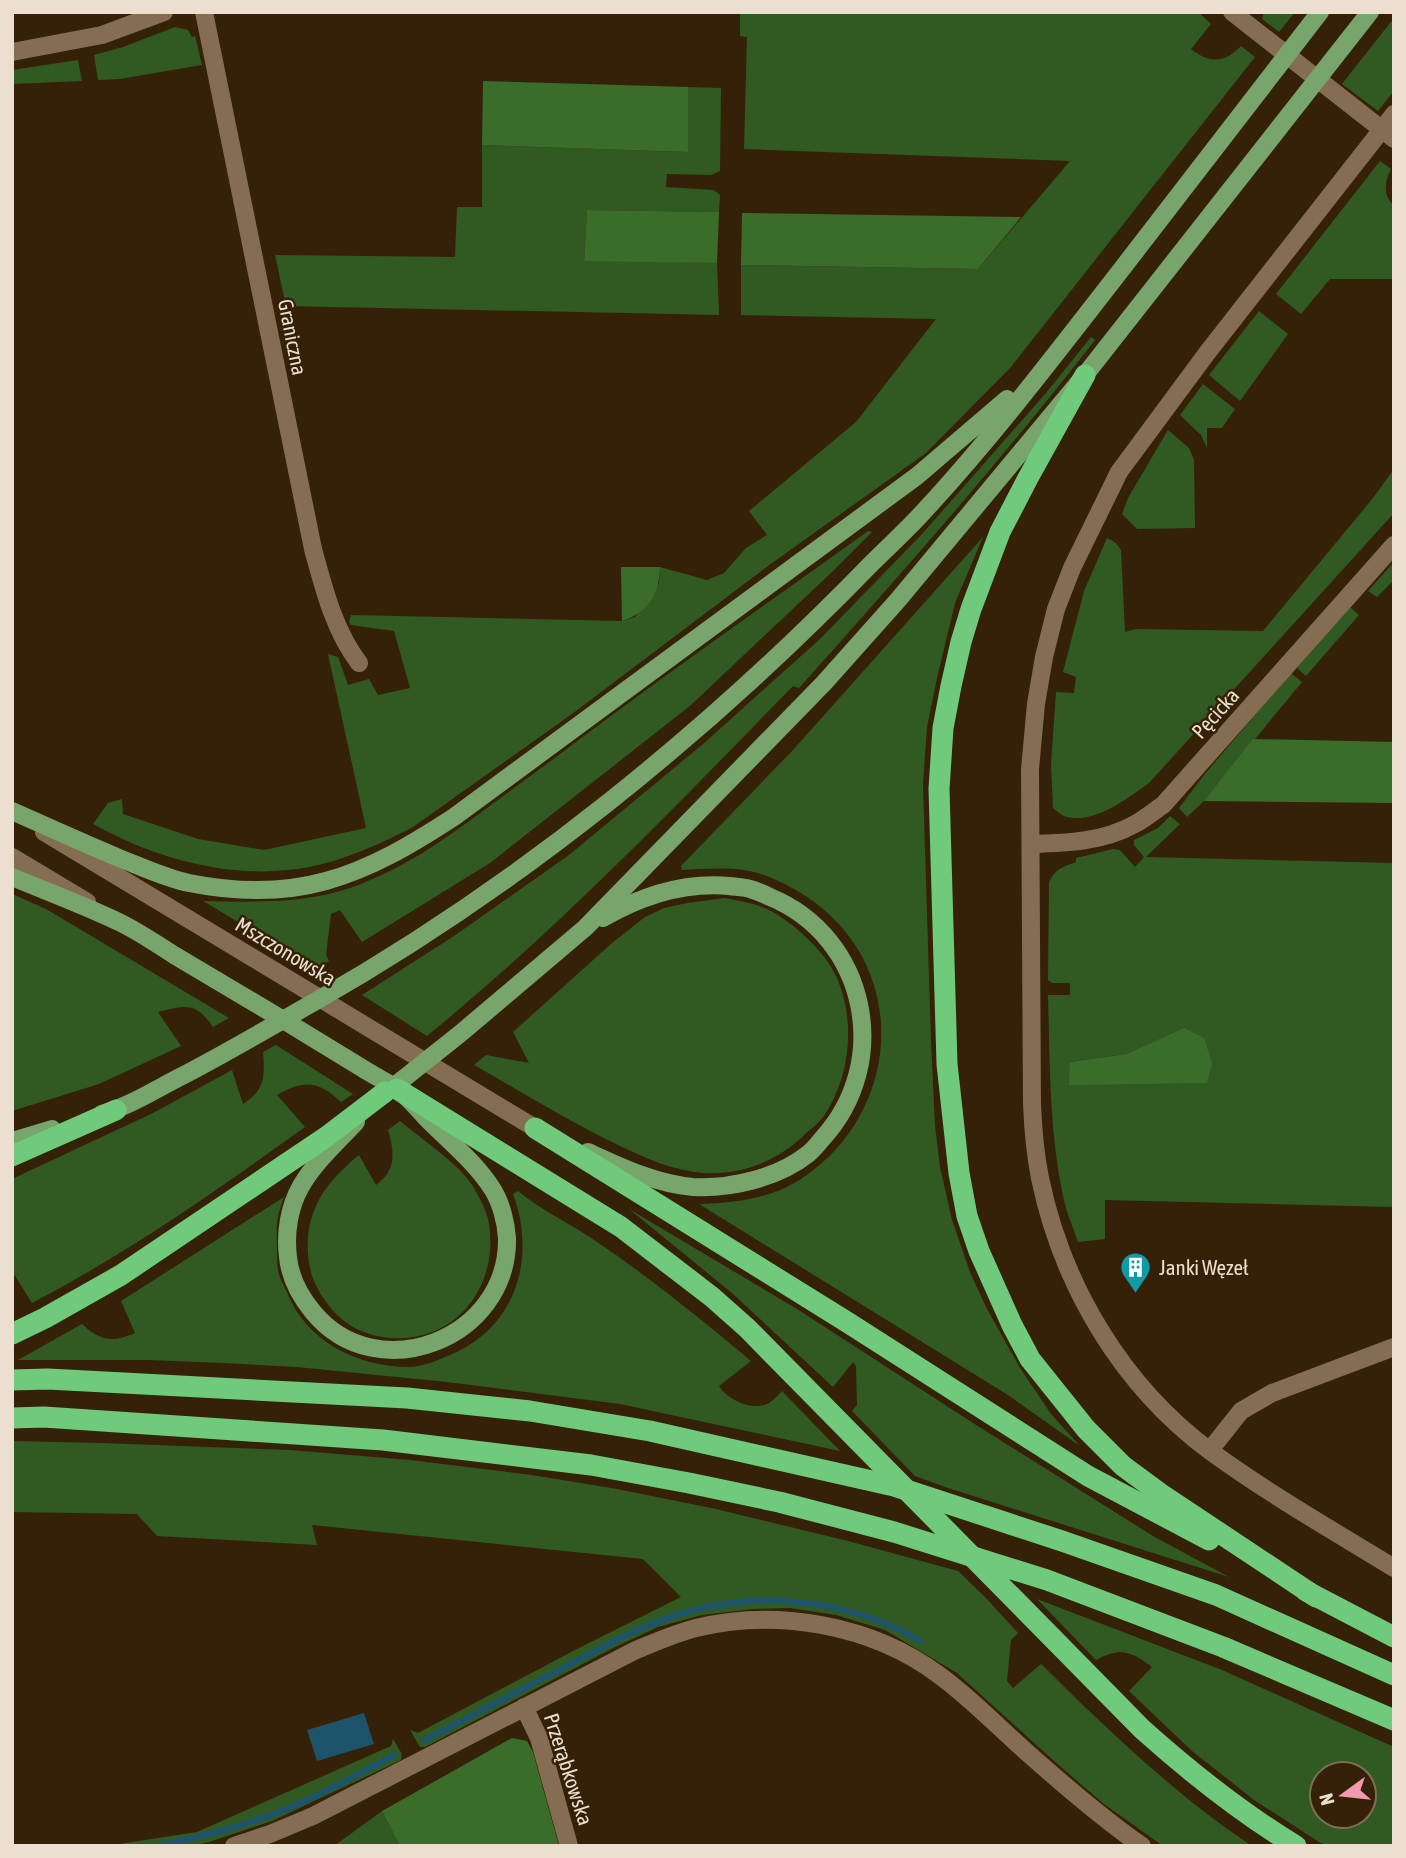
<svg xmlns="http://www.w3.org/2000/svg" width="1406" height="1858" viewBox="0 0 1406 1858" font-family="'Asap Condensed',sans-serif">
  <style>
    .green { fill: #315a23; fill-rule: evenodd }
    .forest { fill: #3b6d2a }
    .water { fill: #1e546b }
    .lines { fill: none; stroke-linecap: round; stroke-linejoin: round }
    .stream { stroke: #1e546b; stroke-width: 6 }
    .street { stroke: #856d53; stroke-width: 18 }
    .secondary { stroke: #856d53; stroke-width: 18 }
    .primary { stroke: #78a56b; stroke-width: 18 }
    .highway { stroke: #6fca7b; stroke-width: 21 }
    .labels { text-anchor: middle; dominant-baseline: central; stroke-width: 5; stroke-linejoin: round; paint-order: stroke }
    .street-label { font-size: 21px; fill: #ecdfd0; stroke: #352107 }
    .poi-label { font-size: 21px; fill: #ecdfd0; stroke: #352107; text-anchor: start }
  </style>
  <rect width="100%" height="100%" fill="#352107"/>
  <!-- green -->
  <g class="green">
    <path d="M740 12H1198L1211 24 1191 49C1210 64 1225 63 1241 46L1255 57 1010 368 926 453 772 563 576 711 413 827C380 844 345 860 309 867 235 881 158 860 93 824L108 803 122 799 123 814 198 839 264 850 366 828 328 654 338 657 348 685 369 679 378 695 410 688 394 631 351 625 349 622 351 615 622 621 635 617 659 583 660 567 707 580 724 573 746 548 767 535 749 511 856 422 936 319 741 315V265L978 269 1070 161 744 149 747 37 740 36Z"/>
    <polygon points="1264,12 1295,12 1279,32 1262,19"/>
    <polygon points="1394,18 1394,91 1378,111 1342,84"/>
    <polygon points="175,27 188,30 192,37 195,36 202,65 120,79 98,80 94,55 123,47"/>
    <polygon points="78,60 82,81 12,84 12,70"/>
    <polygon points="688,87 721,88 720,171 711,175 667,174 666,187 714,190 720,195 719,212 587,210 584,260 717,263 719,315 286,306 275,255 455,257 457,207 482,207 482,145 688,152"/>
    <path d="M1380 161 1391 169C1384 182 1383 196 1394 206V279H1330L1301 314 1276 294Z"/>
    <polygon points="1259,311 1288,334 1240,401 1209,375"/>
    <path d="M1091 337 1095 340C1002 460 901 574 799 688L793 686C675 807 558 929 427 1036L362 995 454 936 569 855 703 744 820 639 923 533 1046 393Z"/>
    <polygon points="1203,384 1235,409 1222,428 1207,428 1207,448 1201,435 1180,415"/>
    <polygon points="1168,430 1189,448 1194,460 1195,528 1137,529 1122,514 1128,498"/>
    <path d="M1394 469V513L1149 783C1128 798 1095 824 1067 817 1062 816 1057 811 1053 808L1051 764 1056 692 1074 693 1076 677 1063 672 1084 591 1107 538 1116 543 1121 550 1125 632 1136 629 1263 631 1373 498Z"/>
    <path d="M868 531 872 532 833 571 691 705 490 863 362 942 340 910 331 914 326 955 329 961 316 968 203 901C252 902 303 904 350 888 402 870 447 838 491 805 521 783 551 761 580 739 675 668 772 600 868 531Z"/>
    <path d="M983 537 955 603 937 678 927 727 923 785 931 1040 935 1126 940 1167 952 1220 970 1272 986 1307 1020 1368 1051 1414 1080 1446 1008 1395 699 1204C734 1203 770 1199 801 1179 904 1111 911 963 804 895 791 887 776 879 761 874 735 866 708 869 682 870L681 866 793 750Z"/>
    <polygon points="1394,562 1394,580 1377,597 1368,591"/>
    <polygon points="1350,607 1359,615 1306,676 1297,668"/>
    <polygon points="1291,673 1302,682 1204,801 1187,817 1179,808 1204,775"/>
    <path d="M1170 816 1180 824 1146 857 1394 863V1207L1105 1200V1239L1078 1242C1073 1227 1066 1212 1063 1196 1049 1130 1050 1063 1048 995H1070V983H1052L1048 980 1049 883C1054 869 1063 867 1076 862V858L1113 849 1120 850 1135 867 1144 857 1134 845V840L1158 828ZM1185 1028 1070 1085V1062L1126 1054Z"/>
    <path d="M12 894 46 909 229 1018 213 1027C196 1002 186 1005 158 1012L181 1046 99 1084 12 1111Z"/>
    <path d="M725 898C740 901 754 903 767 909 792 921 826 952 837 978 856 1022 850 1077 824 1116 818 1124 808 1131 801 1138 775 1162 740 1175 704 1173 674 1171 645 1158 618 1145 568 1121 522 1092 474 1065L486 1055 529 1063 513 1032 612 943 645 917 664 908 687 903Z"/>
    <path d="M276 1045 353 1094 341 1102C319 1081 304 1079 277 1095L305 1127C217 1190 128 1253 32 1303L12 1271V1179L153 1113 232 1070 243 1104C265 1090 265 1077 263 1052Z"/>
    <path d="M400 1121C420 1138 459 1164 472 1185 479 1196 487 1211 489 1224 499 1287 455 1343 390 1338 366 1336 345 1326 330 1307 318 1292 309 1275 308 1254 305 1210 326 1182 359 1155L376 1185C396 1171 395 1153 388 1130Z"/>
    <path d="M518 1191C543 1212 574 1225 600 1244 653 1280 702 1320 751 1361L719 1386C728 1400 753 1412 769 1403 774 1400 778 1395 782 1391L840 1451 620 1404 447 1382 297 1367 224 1363 148 1360H18L82 1324C100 1341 112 1343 135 1333L121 1301 284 1197C282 1203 279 1210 278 1217 276 1227 277 1239 277 1249 277 1256 277 1264 278 1270 279 1277 283 1284 286 1290 305 1341 357 1367 409 1367 423 1367 438 1360 450 1355 516 1328 537 1258 513 1194Z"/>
    <polygon points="629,1209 797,1309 973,1423 1153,1536 1229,1577 945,1487 915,1476 852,1411 857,1405 856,1366 853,1362 833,1387 732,1293"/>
    <path d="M12 1441 101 1443 290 1450 410 1460 532 1475 617 1489 716 1509 848 1541 958 1571 985 1597 1018 1633 1011 1640 1007 1681 1013 1688 1041 1664C1107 1729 1174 1794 1252 1846H1163L1104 1804 1053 1760 957 1673 885 1630 836 1615 790 1608 753 1609 702 1615 658 1627 615 1647 425 1747H420L410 1730 418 1733 575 1650 681 1597 643 1559 312 1525 317 1545 157 1536 137 1514 12 1512Z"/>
    <path d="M1037 1599 1222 1670 1394 1747V1846H1326L1319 1842 1254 1800 1192 1751 1129 1691 1152 1667C1132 1651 1119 1647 1096 1660ZM1322 1774H1364V1816H1322Z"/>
    <polygon points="393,1739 402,1754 401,1760 272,1821 209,1842 193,1846 106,1846 197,1832 391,1746"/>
    <polygon points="382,1811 400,1846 334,1846"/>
  </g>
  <!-- forest -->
  <g class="forest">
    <polygon points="483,81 688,87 688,152 482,145"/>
    <polygon points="587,210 719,212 717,263 584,261"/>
    <polygon points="742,213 1021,217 978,269 741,265"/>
    <path d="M621 567H660C659 595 649 612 622 621Z"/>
    <polygon points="1253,739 1394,742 1394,803 1204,801"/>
    <polygon points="1184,1028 1204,1038 1212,1063 1207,1083 1069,1085 1070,1062 1126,1054"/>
    <polygon points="512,1738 527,1741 533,1752 559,1846 400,1846 382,1811"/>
  </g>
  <!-- water -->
  <polygon class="water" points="364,1713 374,1744 317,1761 307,1730"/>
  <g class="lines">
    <!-- stream -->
    <g class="stream">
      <path d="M425 1740 624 1636C646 1626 667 1617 690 1611 766 1590 852 1601 921 1641"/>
      <path d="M155 1846C202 1837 248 1825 291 1807 326 1792 360 1773 394 1755"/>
    </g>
    <!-- street -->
    <g class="street">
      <path d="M204 12 313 549C324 589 334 630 359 663"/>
      <polyline points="1210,1450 1241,1411 1272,1393 1394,1347"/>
      <polyline points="524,1707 539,1738 569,1846"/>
    </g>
    <!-- secondary -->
    <g class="secondary">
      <polyline points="1232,12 1394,139"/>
      <polyline points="12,52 102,35 164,12"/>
      <path d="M1394 114 1207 353 1119 472 1072 568 1056 609 1044 657 1036 704 1030 769 1032 1104C1033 1129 1035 1153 1040 1178 1062 1285 1122 1386 1210 1451 1269 1494 1332 1530 1394 1568"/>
      <polyline points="44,832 535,1128"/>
      <path d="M1031 844C1067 843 1103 842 1135 824 1145 819 1154 811 1163 805L1394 545"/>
      <polyline points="12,857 87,902"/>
      <path d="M234 1846 270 1834 313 1816 636 1650C656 1642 676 1633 696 1628 777 1608 872 1625 939 1675 972 1699 1000 1729 1031 1756 1066 1787 1103 1819 1142 1846"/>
    </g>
    <!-- primary -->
    <g class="primary">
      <path d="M12 811C48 827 83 843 119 858 142 867 165 878 189 883 234 892 283 893 326 881 373 868 414 843 454 817L917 476 1007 399"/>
      <path d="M12 877C48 892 86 906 121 923 139 932 157 944 174 955 211 977 248 999 285 1021 311 1037 336 1052 362 1068 373 1075 385 1081 396 1088 408 1097 418 1109 428 1120 450 1142 476 1163 493 1190 501 1203 506 1222 507 1238 509 1339 377 1390 313 1312 299 1295 290 1278 288 1257 285 1233 289 1207 301 1186 315 1162 337 1142 356 1122"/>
      <polyline points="383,1095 461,1033 585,928 824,683 898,600 1085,375 1370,12"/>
      <path d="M102 1114C129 1106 153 1091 178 1078 225 1054 270 1027 316 1001 520 885 709 731 872 563 890 545 909 528 925 510 995 434 1058 351 1121 270 1187 184 1253 98 1320 12"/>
      <polyline points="12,1141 52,1129"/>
      <path d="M588 1152C621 1167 656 1184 693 1187 730 1189 778 1178 808 1154 813 1150 818 1144 822 1139 893 1062 867 937 770 897 764 894 757 891 750 889 744 887 736 887 729 886 684 882 643 895 603 918"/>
    </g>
    <!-- highway -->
    <g class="highway">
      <polyline points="1085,375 1028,478 1000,532 971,609 961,642 951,686 943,728 939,789 947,1064 959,1173 967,1216 979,1251 1012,1325 1030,1359 1086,1429 1123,1466 1161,1494 1316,1597"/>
      <path d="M397 1089 621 1227 712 1297 747 1328 1142 1729C1190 1772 1240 1812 1296 1846"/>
      <polyline points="535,1128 847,1322 1088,1476 1209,1540"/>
      <polyline points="12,1156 116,1110"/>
      <polyline points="12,1334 45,1318 121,1275 326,1137 385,1092"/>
      <polyline points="12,1380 48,1379 407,1398 530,1411 650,1431 894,1486 1062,1541 1216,1595 1394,1675"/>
      <polyline points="12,1418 44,1417 383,1440 591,1465 689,1483 779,1502 894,1532 1047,1580 1223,1647 1394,1720"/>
      <polyline points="1306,1591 1394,1637"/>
    </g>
  </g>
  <!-- icons -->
  <defs>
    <symbol id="building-pin" viewBox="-11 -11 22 30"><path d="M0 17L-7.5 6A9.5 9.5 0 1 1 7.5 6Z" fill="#0f9aa8" stroke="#352107"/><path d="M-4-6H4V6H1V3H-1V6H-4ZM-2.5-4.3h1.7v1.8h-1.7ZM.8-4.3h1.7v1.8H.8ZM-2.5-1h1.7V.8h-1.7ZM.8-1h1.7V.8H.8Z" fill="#fff"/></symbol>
  </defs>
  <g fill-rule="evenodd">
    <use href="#building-pin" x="1118" y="1250" width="35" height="47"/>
  </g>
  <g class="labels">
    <!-- street labels -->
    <g class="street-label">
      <text transform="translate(293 337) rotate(79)">Graniczna</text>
      <text transform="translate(1215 713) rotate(-48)">Pęcicka</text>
      <text transform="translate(286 951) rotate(31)">Mszczonowska</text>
      <text transform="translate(569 1769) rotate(72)">Przerąbkowska</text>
    </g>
    <!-- poi labels -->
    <g class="poi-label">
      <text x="1159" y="1267">Janki Węzeł</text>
    </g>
  </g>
  <!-- border -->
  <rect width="1406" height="1858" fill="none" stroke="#ecdfd0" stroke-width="28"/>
  <!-- north arrow -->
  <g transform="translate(1343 1795) rotate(255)"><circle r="33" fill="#352107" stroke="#7e6d57" stroke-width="2"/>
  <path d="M0-5L12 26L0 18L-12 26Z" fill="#f29aaf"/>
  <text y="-10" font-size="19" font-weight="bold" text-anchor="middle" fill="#ecdfd0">N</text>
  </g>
</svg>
